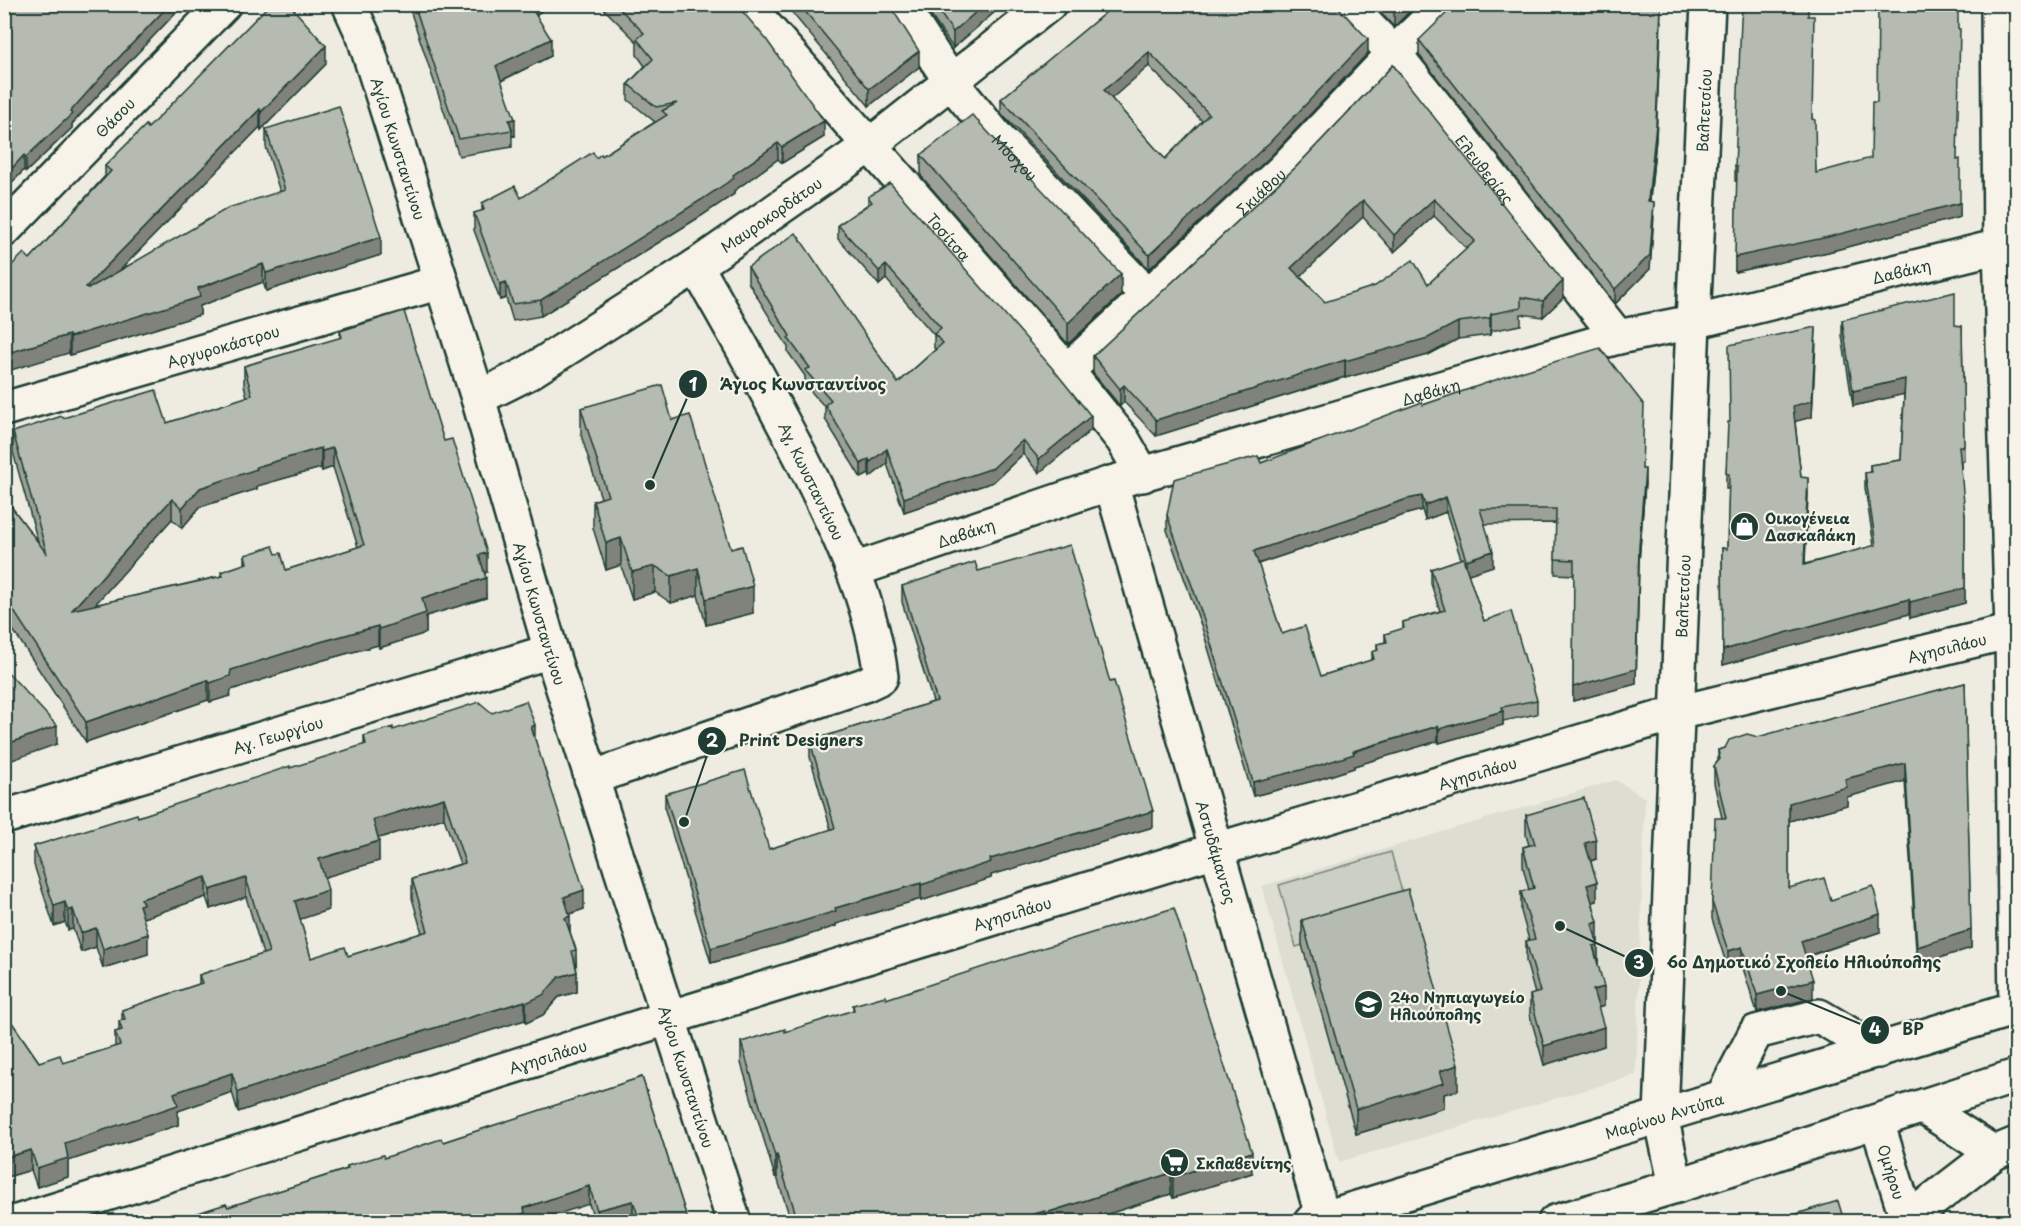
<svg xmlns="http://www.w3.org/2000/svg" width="2021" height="1226" viewBox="0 0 2021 1226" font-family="'Playpen Sans',sans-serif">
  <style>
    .built { fill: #ddddd2 }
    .green { fill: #cccfc4; stroke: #76867c; stroke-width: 1.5 }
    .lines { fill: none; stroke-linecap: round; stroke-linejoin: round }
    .minor-casing { stroke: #1f3d34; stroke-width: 38 }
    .major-casing { stroke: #1f3d34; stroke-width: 38 }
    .minor { stroke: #f7f3e8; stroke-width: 33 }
    .major { stroke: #f7f3e8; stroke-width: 33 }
    .wall { fill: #9ca197; stroke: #1f3d34; stroke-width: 1.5; fill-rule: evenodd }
    .shaded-wall { fill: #7f837b; stroke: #1f3d34; stroke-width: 1.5 }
    .building { fill: #b5bbb0; stroke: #1f3d34; stroke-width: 1.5; fill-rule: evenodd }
    .labels { text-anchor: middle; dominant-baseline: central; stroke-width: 4.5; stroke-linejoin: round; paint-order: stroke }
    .street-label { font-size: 15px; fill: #1f3d34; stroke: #f7f3e8 }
    .poi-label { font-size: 15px; font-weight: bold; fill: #1f3d34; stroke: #f7f3e8; text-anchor: start }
    .leader { fill: none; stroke: #1f3d34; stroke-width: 2 }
    .callout-dot { fill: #1f3d34; stroke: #f7f3e8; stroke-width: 2 }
    .mark-label { font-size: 18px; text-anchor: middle; font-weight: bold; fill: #fff }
    .callout-label { font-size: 16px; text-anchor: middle; font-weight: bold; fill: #1f3d34; stroke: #f7f3e8; stroke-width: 4.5; stroke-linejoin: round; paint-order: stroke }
  </style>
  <rect width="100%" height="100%" fill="#eeece1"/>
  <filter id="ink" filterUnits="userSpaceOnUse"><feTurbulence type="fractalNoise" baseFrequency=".0167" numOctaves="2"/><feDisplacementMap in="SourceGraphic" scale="12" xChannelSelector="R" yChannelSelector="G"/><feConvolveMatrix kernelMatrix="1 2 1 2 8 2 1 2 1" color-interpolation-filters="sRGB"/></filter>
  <g filter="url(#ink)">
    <!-- built -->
    <polygon class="built" points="1616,780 1645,798 1636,1075 1339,1162 1262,886"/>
    <!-- green -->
    <polygon class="green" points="1391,852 1408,914 1296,947 1279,885"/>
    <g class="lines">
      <defs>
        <g id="minor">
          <path id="s1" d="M349 4 364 37 478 398 551 651 734 1222"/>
          <path id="s2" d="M746 4 1067 371 1123 440 1143 475"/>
          <path id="s3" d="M900 4 951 82 1000 141 1148 296"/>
          <path id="s4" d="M1346 4 1394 53 1618 337"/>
          <polyline points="1998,4 2000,247 2012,631 2016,1014"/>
          <path id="s5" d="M4 230 224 4"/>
          <path id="s6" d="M1067 371 1283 170 1394 53 1445 4"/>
          <path id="s7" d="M478 398 528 373 696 266 870 145 1049 4"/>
          <path id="s8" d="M4 409 441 282"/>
          <path id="s9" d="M1111 483 1324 1222"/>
          <path id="s10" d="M854 570 1111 483 1618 337 1693 322 2016 242"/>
          <path d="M591 778 864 685 881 677C872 600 836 527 802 459 768 393 733 330 696 266"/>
          <path id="s11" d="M4 817 551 651"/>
          <polyline points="1722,1098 1756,1032 1819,1016 1878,1051"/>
          <polyline points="1923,1107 1994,1153 2016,1144"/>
          <path id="s12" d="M1877 1122 1908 1222"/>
          <path id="s13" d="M1676 1186 1661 1116 1693 322 1708 4"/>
          <polyline points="1907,1220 1994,1153"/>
          <path id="s14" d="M17 1222 668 1018 1216 850 1677 713 2016 630"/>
        </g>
        <g id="major">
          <path id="s15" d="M1311 1222 2016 1008"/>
          <polyline points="1555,1222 1676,1186 2016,1076"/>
        </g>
      </defs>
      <!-- minor casing -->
      <use href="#minor" class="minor-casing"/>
      <!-- major casing -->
      <use href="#major" class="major-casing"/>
      <!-- minor -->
      <use href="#minor" class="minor"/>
      <!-- major -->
      <use href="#major" class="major"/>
    </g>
    <!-- wall -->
    <g class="wall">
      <polygon points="4,4 184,4 109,83 72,124 72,128 26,172 24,170 4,191"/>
      <polygon points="408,4 545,4 545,8 536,15 551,56 501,81 515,136 512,136 512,147 459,156"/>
      <polygon points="602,4 736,4 824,137 782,163 778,159 734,191 734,194 701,216 541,316 513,321 506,298 500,300 474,230 474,213 482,211 482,203 521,198 596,158 602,156 655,122 628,100 628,84 645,66 637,55 637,42 602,7"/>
      <polygon points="785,4 889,4 919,67 869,106"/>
      <polygon points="923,4 1004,4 953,48"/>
      <path d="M1116 4 1368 53 1270 157 1149 269 1001 113V99ZM1149 66 1202 121 1165 159 1111 98Z"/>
      <polygon points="1373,4 1417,4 1394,27"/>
      <polygon points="1808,16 1812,120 1816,173 1957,160 1960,217 1828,252 1735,272 1737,181 1735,181 1735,167"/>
      <polygon points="1661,21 1656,139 1650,201 1654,217 1650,269 1615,304 1419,55 1419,40"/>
      <polygon points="326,64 261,130 260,127 120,270 280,192 266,147 266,129 381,255 266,291 263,282 200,306 200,315 70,355 30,259 105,176 105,166 148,128"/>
      <path d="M1393 65 1563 298 1543 317 1521 314V325L1491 331 1490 335 1458 339 1428 355 1345 378V377L1156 436 1124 402 1120 406 1093 373V356L1296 167ZM1434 216 1467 249 1428 284 1325 302 1300 276 1363 217 1394 252Z"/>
      <polygon points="921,155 1121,295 1068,344 921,176"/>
      <polygon points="868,197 1091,430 1039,473 1023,454 993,482 904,512 887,464 870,477 869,474 861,478 825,419 825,407 805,385 805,376 788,352 788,347 748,282 748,267 898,383 936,349 934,348 934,335 886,279 879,285 838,239 838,225 868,204"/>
      <polygon points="1842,320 1962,326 1964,461 1961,461 1965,603 1910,618 1909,614 1723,665 1722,548 1727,549 1729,489 1726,489 1726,474 1730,422 1816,342 1812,417 1795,421 1801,477 1808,493 1805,564 1874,546 1865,488 1865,473 1870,472 1870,465 1901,460 1904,394 1853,406 1842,336"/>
      <path d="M340 331 444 441 487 572 485 573 486 598 426 616V633L379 648 378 645 320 661 231 690 230 696 210 702 208 700 86 742 4 616V497L38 542 13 452V432L63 418 167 423 247 397 244 385V366L340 338ZM333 467 358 547 286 570 276 554 245 555V564L221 572V576L94 605 172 519 182 528 200 507 257 489V486L321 468 322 471Z"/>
      <path d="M1521 372 1643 469 1645 483 1639 562 1636 684 1573 701 1574 575 1555 574 1556 523 1484 524 1493 566 1468 574 1484 621 1537 700V714L1503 721V725L1439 743 1438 741 1354 766V768L1317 780 1253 796 1202 628 1167 530V515L1261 463 1423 405ZM1422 510 1425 520 1446 512 1461 559 1431 569V584L1440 611 1403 622V629L1385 634V642L1377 644V651L1372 652V660L1321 676 1282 634 1258 564 1407 514Z"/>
      <polygon points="581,408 672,420 731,549 753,613 706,625 698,595 671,603 655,592 632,599 621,565 606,570 593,528 593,501 601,498 581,435"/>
      <polygon points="978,571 1153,827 991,875 991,878 921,901 921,899 836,924 836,926 784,943 711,963 665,810 665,794 769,849 831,830 810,757 810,741 933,702 902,602 902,586"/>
      <polygon points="1965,683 1971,948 1917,965 1905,781 1847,797 1847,805 1789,821 1789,888 1831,900 1880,932 1806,957 1813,998 1757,1012 1742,965 1728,969 1712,919 1712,902 1722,818 1714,783 1714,766 1718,761 1718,750 1758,737 1789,730"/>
      <path d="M492 713 535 739 584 909 569 914 570 932 576 950 577 992 559 997 543 1015 526 1023 525 1020 377 1065 238 1112 232 1092 178 1111V1125L68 1161V1177L37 1187 31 1170 4 1178V1011L39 1062 63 1063 115 1047V1032L119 1031V1021L122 1020V1010L199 984V975L263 954 246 897 210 909 206 897 143 918 148 954 103 968 96 947 81 952 73 929 68 930 65 922 54 926 34 865V846L138 817 364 745V736L393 730ZM444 818 460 864 412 879V898L422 933 348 956 311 958 300 919 328 910 324 877 379 861 378 838Z"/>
      <polygon points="1526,815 1596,859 1591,861 1597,901 1593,902 1598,942 1597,942 1598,964 1604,1006 1598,1008 1604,1046 1544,1065 1530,1015 1530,995 1535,994 1526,961 1526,941 1529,940 1521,911 1521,892 1529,890 1523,867 1523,847 1529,845 1526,835"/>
      <polygon points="1302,920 1458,1090 1444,1094 1444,1108 1356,1134 1302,945"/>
      <polygon points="886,999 1252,1173 1173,1198 1171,1194 1086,1221 791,1221 777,1177 775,1177 741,1063 741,1042 785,1032 853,1011 853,1005"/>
      <polygon points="642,1077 688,1221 634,1221 633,1218 622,1221 595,1221 589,1204 228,1207 347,1169 347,1166 384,1158 443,1142"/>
      <polygon points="2016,1146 2016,1171 2015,1165 2015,1148"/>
    </g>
    <!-- shaded-wall -->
    <g class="shaded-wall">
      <polygon points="170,4 184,4 109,83 72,124 72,128 26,172 26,157 109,68"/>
      <polygon points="528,4 545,4 545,8 528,21"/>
      <polygon points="985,4 1004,4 953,48 953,32"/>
      <polygon points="1402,4 1417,4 1394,27 1394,12"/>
      <polygon points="1661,6 1656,139 1648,216 1648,201"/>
      <polygon points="551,39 551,56 496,83 496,66"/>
      <polygon points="1368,39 1368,53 1270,157 1149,269 1149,255"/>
      <polygon points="326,46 326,64 261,130 261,112"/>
      <polygon points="919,51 919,67 869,106 869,89"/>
      <polygon points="1149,52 1149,66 1104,105 1104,90"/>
      <polygon points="260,109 260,127 86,305 86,287"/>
      <polygon points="515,119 515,136 512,136 512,130 509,120"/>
      <polygon points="824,121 824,137 782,163 782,147"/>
      <polygon points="778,143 778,159 734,191 734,194 701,216 541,316 541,300 733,175"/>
      <polygon points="24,155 24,170 4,191 4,177"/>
      <polygon points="1434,199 1434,216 1394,252 1394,235"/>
      <polygon points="1363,200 1363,217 1291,285 1291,268"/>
      <polygon points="1654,202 1650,269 1615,304 1615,289"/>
      <polygon points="1960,203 1960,217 1828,252 1735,272 1735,257"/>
      <polygon points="381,237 381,255 266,291 266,273"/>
      <polygon points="263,264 263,282 200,306 200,315 70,355 70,337"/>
      <polygon points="886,265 886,279 879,285 879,271"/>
      <polygon points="1121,274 1121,295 1068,344 1068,323"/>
      <polygon points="1563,281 1563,298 1543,317 1543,301"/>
      <polygon points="506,282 506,298 500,300 500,284"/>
      <polygon points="1491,314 1491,331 1490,335 1490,318"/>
      <polygon points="1458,322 1458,339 1428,355 1345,378 1345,361"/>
      <polygon points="1816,327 1812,417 1793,422 1793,406"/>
      <polygon points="69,335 69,353 4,372 4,354"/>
      <polygon points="1345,360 1345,377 1156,436 1156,420"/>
      <polygon points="1905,379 1905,394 1853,406 1853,391"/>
      <polygon points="1124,385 1124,402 1120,406 1120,389"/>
      <polygon points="1091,416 1091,430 1039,473 1039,459"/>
      <polygon points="1023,440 1023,454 993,482 904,512 904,498"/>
      <polygon points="321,448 321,468 257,486 257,489 200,507 182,528 182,508 200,488 256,467"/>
      <polygon points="333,448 333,467 322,471 322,451"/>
      <polygon points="887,449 887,464 870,477 870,462"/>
      <polygon points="869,459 869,474 861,478 861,464"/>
      <polygon points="1645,469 1645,483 1639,562 1636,684 1573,701 1573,687 1639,547"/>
      <polygon points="1808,478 1808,493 1804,580 1804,565"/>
      <polygon points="1422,496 1422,510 1407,514 1254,565 1254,551 1407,499"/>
      <polygon points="1446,497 1446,512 1425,520 1425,505"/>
      <polygon points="172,499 172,519 72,630 72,610"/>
      <polygon points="1965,515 1965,603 1910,618 1910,602"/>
      <polygon points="621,538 621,565 606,570 606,543"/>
      <polygon points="1493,551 1493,566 1466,575 1466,560"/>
      <polygon points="487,553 487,572 479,574 479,555"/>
      <polygon points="655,566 655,592 632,599 632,572"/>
      <polygon points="698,568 698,595 671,603 671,576"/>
      <polygon points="486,578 486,598 426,616 426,633 379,648 379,629 422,598"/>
      <polygon points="753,586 753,613 706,625 706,599"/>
      <polygon points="1909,599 1909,614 1723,665 1723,650"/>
      <polygon points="378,626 378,645 320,661 231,690 230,696 210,702 210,683 231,670 320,642"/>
      <polygon points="208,680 208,700 86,742 86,722"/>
      <polygon points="1503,711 1503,725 1439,743 1439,729"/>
      <polygon points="535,725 535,745 531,727"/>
      <polygon points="57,726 57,744 4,763 4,745"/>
      <polygon points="1438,726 1438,741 1354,766 1354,768 1317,780 1253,796 1253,782"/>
      <polygon points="1905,763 1905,781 1847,797 1847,805 1789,821 1789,803 1845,779"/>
      <polygon points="444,798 444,818 373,840 373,820"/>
      <polygon points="1153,811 1153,827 991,875 991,878 921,901 921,885 990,859"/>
      <polygon points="1596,840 1596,859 1585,863 1585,843"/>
      <polygon points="379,841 379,861 319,879 319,859"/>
      <polygon points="206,877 206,897 143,918 139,905 141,899"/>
      <polygon points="246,878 246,897 210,909 210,890"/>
      <polygon points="1597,882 1597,901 1587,904 1587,885"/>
      <polygon points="921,883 921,899 836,924 836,926 784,943 711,963 711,948 835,908"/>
      <polygon points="328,890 328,910 295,921 295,901"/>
      <polygon points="584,890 584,909 564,916 564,897"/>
      <polygon points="65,902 65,922 54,926 54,906"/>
      <polygon points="73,909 73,929 68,930 68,911"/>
      <polygon points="1880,914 1880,932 1801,958 1801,941"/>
      <polygon points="570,916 570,936 565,918"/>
      <polygon points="1598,922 1598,942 1592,943 1592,924"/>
      <polygon points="96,928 96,947 81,952 81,933"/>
      <polygon points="1971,930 1971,948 1917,965 1917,947"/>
      <polygon points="148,934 148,954 103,968 103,949"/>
      <polygon points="1598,945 1598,964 1593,946"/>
      <polygon points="1742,947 1742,965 1728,969 1728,951"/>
      <polygon points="577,972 577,992 559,997 543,1015 526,1023 526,1003 559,977"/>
      <polygon points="1813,980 1813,998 1757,1012 1757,995"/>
      <polygon points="1604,987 1604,1006 1593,1009 1593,990"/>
      <polygon points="525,1001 525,1020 377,1065 238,1112 238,1092 377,1045"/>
      <polygon points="1604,1027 1604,1046 1544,1065 1544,1046"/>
      <polygon points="1458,1065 1458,1090 1444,1094 1444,1108 1356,1134 1356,1109 1440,1071"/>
      <polygon points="232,1073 232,1092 178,1111 178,1125 68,1161 68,1177 37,1187 37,1168 65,1143 174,1093"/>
      <polygon points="31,1150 31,1170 4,1178 4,1158"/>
      <polygon points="1252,1152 1252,1173 1173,1198 1173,1177"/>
      <polygon points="777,1155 777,1177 775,1177 775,1156"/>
      <polygon points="1171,1173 1171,1194 1086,1221 1046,1221 1046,1213"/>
      <polygon points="589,1186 589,1204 537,1221 502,1221 524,1208"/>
      <polygon points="633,1201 633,1218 622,1221 597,1221 597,1210"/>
      <polygon points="1045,1211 1045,1221 1010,1221"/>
    </g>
    <!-- building -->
    <g class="building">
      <polygon points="4,4 170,4 109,68 70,112 72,114 26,157 24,155 4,177"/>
      <polygon points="270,4 289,4 326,46 261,112 260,109 86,287 88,289 228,208 285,190 266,129 339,106 381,237 266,273 263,264 198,288 200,297 70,337 69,335 4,354 4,273 24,253 30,259 111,171 105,166 146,125 148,128"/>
      <polygon points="414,4 529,4 551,39 496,66 515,119 509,120 512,130 459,139"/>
      <polygon points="615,4 736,4 766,39 824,121 782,147 778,143 733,175 734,178 701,200 541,300 513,304 506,282 500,284 474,213 484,210 482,203 515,186 521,198 593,152 596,158 601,154 602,156 667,115 662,111 677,103 656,107 628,84 653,59 637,39 644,33"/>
      <polygon points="799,4 889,4 919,51 869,89"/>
      <polygon points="934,4 985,4 953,32"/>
      <path d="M1116 4H1335L1368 39 1270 142 1149 255 1001 99ZM1149 52 1209 114 1165 159 1104 90Z"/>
      <polygon points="1387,4 1402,4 1394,12"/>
      <polygon points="1456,4 1648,4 1661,6 1656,125 1648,201 1654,202 1650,255 1615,289 1419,40"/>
      <polygon points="1743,4 1808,4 1808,16 1814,16 1812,119 1815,120 1816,173 1871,158 1872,102 1877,102 1878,4 1958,4 1958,29 1960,29 1957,160 1960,159 1960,203 1828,237 1735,257 1737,167 1735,167 1741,20"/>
      <path d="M1393 65 1563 281 1543 301 1521 297V308L1491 314 1490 318 1458 322 1428 338 1345 361V360L1156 420 1124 385 1120 389 1093 356 1296 167ZM1434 199 1475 241 1428 284 1413 260 1375 286 1325 302 1291 268 1363 200 1394 235Z"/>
      <polygon points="972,115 1121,274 1068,323 921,155"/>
      <polygon points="890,183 1053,369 1091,416 1039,459 1023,440 993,468 904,498 887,449 870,462 869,459 861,464 825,405 831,400 805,370 810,368 788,338 790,336 748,267 796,233 898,383 943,343 934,334 941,328 886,265 879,271 838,225 872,202 868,197"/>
      <polygon points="1955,292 1955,325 1962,326 1964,446 1959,446 1965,515 1965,588 1910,602 1909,599 1723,650 1722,548 1727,549 1729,474 1726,474 1728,422 1730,422 1729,345 1816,327 1812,401 1793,406 1801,477 1808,478 1804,565 1876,545 1865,473 1871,472 1870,465 1901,460 1905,379 1853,391 1842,320"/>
      <path d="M404 311 444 441 452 439 487 553 479 555 486 578 422 598 426 613 379 629 378 626 320 642 231 670 230 676 210 683 208 680 86 722 4 596V497L47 554 13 432 62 416 63 418 156 390 167 423 252 395 244 366 342 337 340 331ZM321 448 322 451 333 448 364 545 286 570 281 553 276 554 273 546 245 555 247 563 221 572 223 576 72 610 172 499 182 508 200 488 257 469 256 467Z"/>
      <polygon points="1600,348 1644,405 1642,469 1645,469 1639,547 1636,669 1573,687 1574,560 1555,559 1556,509 1480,509 1493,551 1466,560 1446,497 1425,505 1422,496 1407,499 1254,551 1282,634 1305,626 1321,676 1374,659 1372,652 1378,650 1377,644 1387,642 1385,634 1404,628 1403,622 1445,610 1431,569 1463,558 1484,621 1511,611 1537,700 1502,707 1503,711 1439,729 1438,726 1353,751 1354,754 1317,766 1253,782 1202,614 1167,515 1174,479 1258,456 1261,463 1422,402 1423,405 1521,371 1521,372"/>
      <polygon points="662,385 672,420 690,415 731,549 742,546 753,586 706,599 698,568 671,576 655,566 632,572 621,538 606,543 593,501 608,496 581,408"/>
      <polygon points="1070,545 1110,682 1114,681 1153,811 990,859 991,862 921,885 921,883 835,908 836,911 784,927 711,948 665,794 745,770 769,849 835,828 810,741 937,701 902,586 975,562 978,571"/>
      <polygon points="4,668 57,726 4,745"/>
      <polygon points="1965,683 1971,930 1917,947 1905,763 1845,779 1847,787 1789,803 1789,888 1824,878 1831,900 1873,886 1880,914 1801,941 1813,980 1757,995 1742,947 1728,951 1712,902 1715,818 1726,818 1714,766 1720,759 1718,750 1725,748 1729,740 1747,734 1758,737 1786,729 1789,730"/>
      <path d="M526 701 535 725 531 727 584 890 564 897 570 916 565 918 576 950 572 951 577 972 559 977 543 995 526 1003 525 1001 377 1045 238 1092 232 1073 174 1093 178 1105 65 1143 68 1158 37 1168 31 1150 4 1158V1011L39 1062 60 1055 63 1063 120 1045 115 1032 122 1030 119 1021 125 1019 122 1010 202 983 199 975 269 952 246 878 210 890 206 877 141 899 143 904 139 905 148 934 103 949 96 928 81 933 73 909 68 911 65 902 54 906 34 846 137 814 138 817 290 766V768L366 744 364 736 393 727V730L479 702 492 713ZM444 798 465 863 412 879 428 931 348 956 345 947 311 958 295 901 328 890 319 859 379 841 373 820Z"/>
      <polygon points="1584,798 1596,840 1585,843 1597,882 1587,885 1598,922 1592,924 1598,945 1593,946 1604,987 1593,990 1604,1027 1544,1046 1530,995 1540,992 1526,941 1535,939 1521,892 1534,888 1523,847 1535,844 1526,815"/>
      <polygon points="1408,889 1458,1065 1440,1071 1444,1083 1356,1109 1302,920"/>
      <polygon points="1174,908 1252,1152 1173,1177 1171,1173 1046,1213 1045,1211 1010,1221 798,1221 777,1155 775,1156 741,1042 785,1029 785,1032 854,1010 853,1005 885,996 886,999 1026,953"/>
      <polygon points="642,1077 688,1221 640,1221 633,1201 597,1210 589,1186 524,1208 525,1213 502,1221 173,1221 226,1204 228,1207 348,1169 347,1166 383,1155 384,1158 441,1139 443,1142"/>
      <polygon points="1838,1201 1844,1221 1774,1221"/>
    </g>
  </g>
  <!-- icons -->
  <defs>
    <symbol id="shop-disc" viewBox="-11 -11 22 22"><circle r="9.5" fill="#1f3d34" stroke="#f7f3e8"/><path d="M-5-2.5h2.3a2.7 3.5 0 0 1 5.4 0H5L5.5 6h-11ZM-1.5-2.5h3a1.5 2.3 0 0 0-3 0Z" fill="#fff"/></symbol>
    <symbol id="school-disc" viewBox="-11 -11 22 22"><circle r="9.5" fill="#1f3d34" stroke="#f7f3e8"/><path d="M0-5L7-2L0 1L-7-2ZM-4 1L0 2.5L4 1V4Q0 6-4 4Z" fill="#fff"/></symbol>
    <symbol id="supermarket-disc" viewBox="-11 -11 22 22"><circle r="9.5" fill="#1f3d34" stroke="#f7f3e8"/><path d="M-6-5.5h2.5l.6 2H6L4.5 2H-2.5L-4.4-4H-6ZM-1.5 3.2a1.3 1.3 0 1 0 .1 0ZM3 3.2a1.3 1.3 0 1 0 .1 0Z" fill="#fff"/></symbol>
  </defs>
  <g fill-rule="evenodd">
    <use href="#shop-disc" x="1728" y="510" width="33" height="33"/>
    <use href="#school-disc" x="1352" y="988" width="33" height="33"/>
    <use href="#supermarket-disc" x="1158" y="1146" width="33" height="33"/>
  </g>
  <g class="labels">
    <!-- street labels -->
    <g class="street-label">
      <text stroke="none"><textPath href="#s13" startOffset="1078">Βαλτετσίου</textPath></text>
      <text stroke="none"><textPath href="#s5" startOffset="158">Θάσου</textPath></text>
      <text stroke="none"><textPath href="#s1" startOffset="153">Αγίου Κωνσταντίνου</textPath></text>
      <text stroke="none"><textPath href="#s3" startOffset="192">Μόσχου</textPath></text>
      <text stroke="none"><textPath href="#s4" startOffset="216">Ελευθερίας</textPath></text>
      <text stroke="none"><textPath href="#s6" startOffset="264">Σκιάθου</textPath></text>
      <text stroke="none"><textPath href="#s7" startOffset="346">Μαυροκορδάτου</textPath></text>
      <text stroke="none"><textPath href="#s2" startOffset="309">Τοσίτσα</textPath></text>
      <text stroke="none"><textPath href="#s10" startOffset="1090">Δαβάκη</textPath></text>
      <text stroke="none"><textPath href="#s8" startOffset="228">Αργυροκάστρου</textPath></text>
      <text stroke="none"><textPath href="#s10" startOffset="604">Δαβάκη</textPath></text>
      <text transform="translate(812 481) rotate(64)">Αγ, Κωνσταντίνου</text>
      <text stroke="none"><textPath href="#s10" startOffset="118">Δαβάκη</textPath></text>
      <text stroke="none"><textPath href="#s13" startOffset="592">Βαλτετσίου</textPath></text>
      <text stroke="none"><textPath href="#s1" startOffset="639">Αγίου Κωνσταντίνου</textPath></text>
      <text stroke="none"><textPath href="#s14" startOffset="2014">Αγησιλάου</textPath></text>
      <text stroke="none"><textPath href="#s11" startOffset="286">Αγ. Γεωργίου</textPath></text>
      <text stroke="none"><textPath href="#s14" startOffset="1528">Αγησιλάου</textPath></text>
      <text stroke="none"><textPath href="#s9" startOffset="384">Αστυδάμαντος</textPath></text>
      <text stroke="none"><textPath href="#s14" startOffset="1042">Αγησιλάου</textPath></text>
      <text stroke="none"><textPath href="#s14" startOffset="556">Αγησιλάου</textPath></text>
      <text stroke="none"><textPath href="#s1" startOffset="1125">Αγίου Κωνσταντίνου</textPath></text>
      <text stroke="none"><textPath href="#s15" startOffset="369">Μαρίνου Αντύπα</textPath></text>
      <text stroke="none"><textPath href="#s12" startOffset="52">Ομήρου</textPath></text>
    </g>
    <!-- poi labels -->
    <g class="poi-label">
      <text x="1765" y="517">Οικογένεια<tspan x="1765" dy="17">Δασκαλάκη</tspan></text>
      <text x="1390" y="996">24ο Νηπιαγωγείο<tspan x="1390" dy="17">Ηλιούπολης</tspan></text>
      <text x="1196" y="1162">Σκλαβενίτης</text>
    </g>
  </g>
  <!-- callouts -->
  <path class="leader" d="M650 485L693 384M684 822L712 741M1560 926L1639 963M1781 991L1875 1030"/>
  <g class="callout-dot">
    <circle cx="650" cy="485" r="6"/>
    <circle cx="684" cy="822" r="6"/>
    <circle cx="1560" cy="926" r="6"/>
    <circle cx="1781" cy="991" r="6"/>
    <circle cx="693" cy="384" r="15"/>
    <circle cx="712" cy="741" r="15"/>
    <circle cx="1639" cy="963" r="15"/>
    <circle cx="1875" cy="1030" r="15"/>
  </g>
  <g class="mark-label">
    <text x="693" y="391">1</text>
    <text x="712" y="747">2</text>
    <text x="1639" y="969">3</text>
    <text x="1875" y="1036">4</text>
  </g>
  <g class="callout-label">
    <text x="803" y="390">Άγιος Κωνσταντίνος</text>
    <text x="801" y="746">Print Designers</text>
    <text x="1804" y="968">6ο Δημοτικό Σχολείο Ηλιούπολης</text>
    <text x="1913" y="1035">BP</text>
  </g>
  <!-- margin -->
  <rect width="2021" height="1226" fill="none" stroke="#f7f3e8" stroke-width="24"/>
  <rect x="12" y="12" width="1997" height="1202" fill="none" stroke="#1f3d34" stroke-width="2" filter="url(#ink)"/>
</svg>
